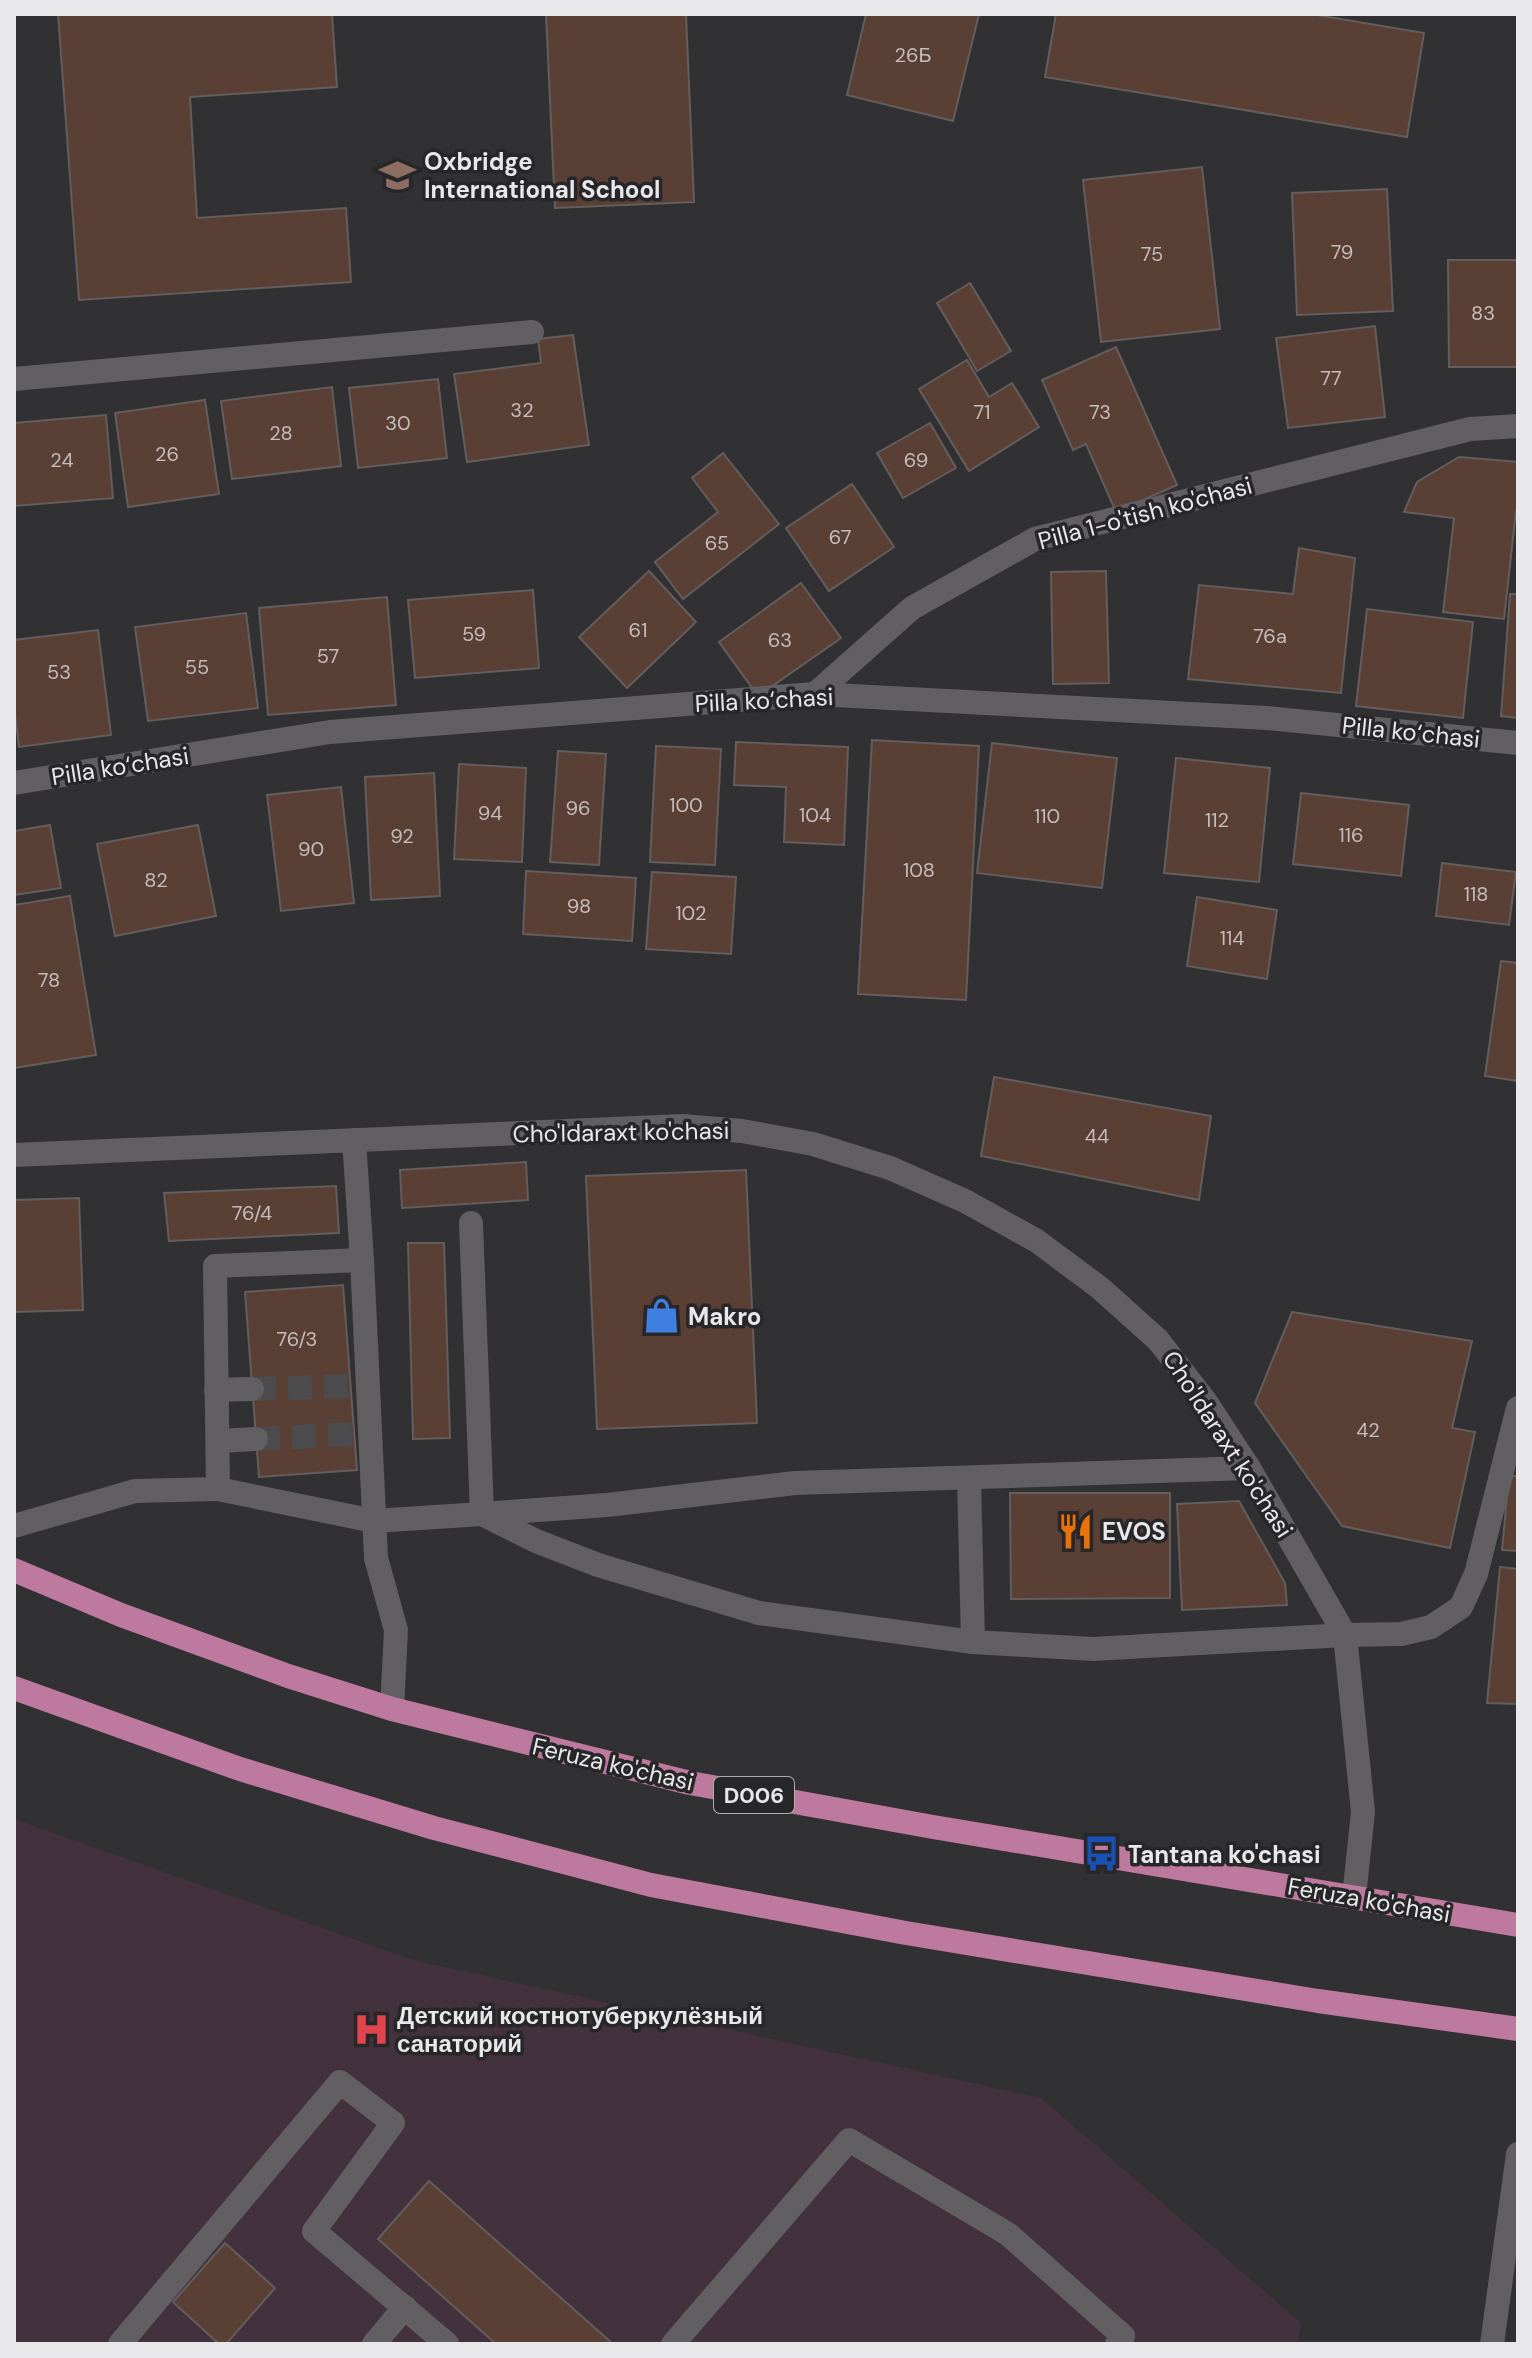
<svg xmlns="http://www.w3.org/2000/svg" width="1532" height="2358" viewBox="0 0 1532 2358" font-family="'DM Sans',sans-serif">
  <style>
    .medical { fill: #43323d }
    .building { fill: #5a3f35; stroke: #635e5d; stroke-width: 2 }
    .lines { fill: none; stroke-linecap: round; stroke-linejoin: round }
    .minor-tunnel { stroke: #4c4b4e; stroke-width: 24; stroke-dasharray: 24 12; stroke-linecap: butt }
    .minor { stroke: #615f62; stroke-width: 24 }
    .major { stroke: #be799f; stroke-width: 24 }
    .labels { text-anchor: middle; dominant-baseline: central; stroke-width: 7; stroke-linejoin: round; paint-order: stroke }
    .number-label { font-size: 20px; fill: #c4bdbc }
    .shield { fill: #272629; stroke: #aeadaf; stroke-width: 2 }
    .shield-label { font-size: 22px; font-weight: bold; fill: #e8e7e9 }
    .poi-label { font-size: 24px; font-weight: bold; fill: #e8e7e9; stroke: #272629; text-anchor: start }
    .street-label { font-size: 24px; fill: #e8e7e9; stroke: #272629 }
  </style>
  <rect width="100%" height="100%" fill="#313033"/>
  <!-- medical -->
  <polygon class="medical" points="14,1819 413,1960 1041,2098 1301,2323 1298,2344 14,2344"/>
  <!-- building -->
  <g class="building">
    <polygon points="58,14 332,14 337,87 190,97 197,218 346,208 351,282 79,300"/>
    <polygon points="546,14 686,14 694,202 555,208"/>
    <polygon points="866,14 979,14 953,121 847,95"/>
    <polygon points="1056,14 1311,14 1424,33 1407,137 1045,77"/>
    <polygon points="1202,167 1220,329 1101,342 1083,180"/>
    <polygon points="1387,189 1393,311 1297,315 1292,193"/>
    <polygon points="1448,260 1518,260 1518,367 1449,367"/>
    <polygon points="970,283 1011,351 977,371 937,303"/>
    <polygon points="1375,326 1385,417 1288,428 1276,338"/>
    <polygon points="573,335 589,445 467,462 454,374 541,363 538,339"/>
    <polygon points="1116,347 1177,485 1116,512 1086,444 1073,450 1042,380"/>
    <polygon points="967,360 989,397 1012,383 1039,427 969,471 919,389"/>
    <polygon points="438,379 447,458 358,468 349,388"/>
    <polygon points="332,387 341,466 232,479 221,401"/>
    <polygon points="205,400 219,494 128,507 115,413"/>
    <polygon points="106,415 113,498 14,506 14,423"/>
    <polygon points="930,423 956,468 903,498 877,453"/>
    <polygon points="723,453 779,524 683,599 655,562 718,512 692,478"/>
    <polygon points="1459,457 1518,462 1518,511 1516,511 1504,619 1443,612 1454,518 1404,512 1417,482"/>
    <polygon points="852,484 894,547 829,591 786,528"/>
    <polygon points="1299,548 1355,558 1341,693 1188,679 1199,585 1293,594"/>
    <polygon points="649,571 696,622 627,688 579,637"/>
    <polygon points="1106,571 1109,683 1053,684 1051,572"/>
    <polygon points="801,583 841,638 758,696 719,642"/>
    <polygon points="533,590 539,668 415,678 408,600"/>
    <polygon points="1510,594 1518,594 1518,718 1501,716"/>
    <polygon points="387,597 396,705 268,715 259,608"/>
    <polygon points="1367,609 1473,622 1463,718 1356,706"/>
    <polygon points="246,613 258,708 148,721 135,627"/>
    <polygon points="98,630 111,735 19,747 14,705 14,640"/>
    <polygon points="872,740 979,746 966,1000 858,994"/>
    <polygon points="736,742 848,747 844,845 784,842 786,787 734,785"/>
    <polygon points="992,743 1117,758 1102,888 977,873"/>
    <polygon points="656,746 721,749 715,865 650,862"/>
    <polygon points="558,751 606,754 599,865 550,862"/>
    <polygon points="1176,758 1270,768 1259,882 1164,873"/>
    <polygon points="459,764 526,768 522,862 454,859"/>
    <polygon points="434,773 440,896 371,900 365,777"/>
    <polygon points="341,787 354,903 281,911 267,795"/>
    <polygon points="1301,793 1409,805 1401,876 1293,864"/>
    <polygon points="50,825 61,888 14,895 14,831"/>
    <polygon points="198,825 216,916 115,936 97,844"/>
    <polygon points="1442,863 1516,872 1509,925 1436,916"/>
    <polygon points="526,871 636,878 632,941 523,934"/>
    <polygon points="652,872 736,877 731,954 646,949"/>
    <polygon points="70,896 96,1055 14,1068 14,905"/>
    <polygon points="1197,897 1277,910 1267,979 1187,966"/>
    <polygon points="1501,961 1518,963 1518,1081 1485,1076"/>
    <polygon points="994,1077 1211,1116 1199,1200 981,1156"/>
    <polygon points="526,1162 528,1200 402,1208 400,1170"/>
    <polygon points="746,1170 757,1423 597,1429 586,1176"/>
    <polygon points="336,1186 339,1233 169,1241 164,1193"/>
    <polygon points="79,1198 83,1310 14,1312 14,1200"/>
    <polygon points="408,1243 444,1243 450,1438 413,1439"/>
    <polygon points="343,1285 357,1470 259,1477 245,1292"/>
    <polygon points="1292,1312 1472,1341 1452,1428 1475,1432 1450,1548 1342,1526 1255,1403"/>
    <polygon points="1509,1476 1518,1476 1518,1551 1502,1550"/>
    <polygon points="1010,1493 1170,1493 1170,1598 1011,1599"/>
    <polygon points="1239,1501 1285,1583 1287,1605 1182,1610 1177,1504"/>
    <polygon points="1500,1567 1518,1569 1518,1704 1487,1703"/>
    <polygon points="429,2181 613,2344 496,2344 378,2239"/>
    <polygon points="225,2243 275,2288 226,2344 219,2344 173,2302"/>
  </g>
  <g class="lines">
    <!-- minor-tunnel -->
    <g class="minor-tunnel">
      <polyline points="252,1389 350,1386"/>
      <polyline points="256,1439 353,1434"/>
    </g>
    <!-- minor -->
    <g class="minor">
      <polyline points="14,379 532,332"/>
      <polyline points="815,694 912,608 1035,539 1470,429 1518,426"/>
      <polyline points="14,783 330,732 815,694 1267,718 1518,743"/>
      <polyline points="354,1140 362,1260 376,1558 396,1630 392,1709"/>
      <polyline points="14,1155 682,1126 742,1131 813,1144 890,1168 965,1201 1037,1241 1100,1288 1158,1340 1206,1402 1249,1468 1345,1635 1363,1812 1354,1897"/>
      <polyline points="471,1223 482,1514 607,1505 795,1483 1249,1468"/>
      <polyline points="362,1260 215,1266 218,1489 374,1521 482,1514 536,1541 598,1565 759,1613 973,1642 1093,1649 1345,1635 1401,1634 1431,1627 1461,1607 1476,1574 1518,1408"/>
      <polyline points="216,1390 252,1389"/>
      <polyline points="218,1441 256,1439"/>
      <polyline points="969,1478 973,1642"/>
      <polyline points="14,1526 135,1491 218,1489"/>
      <polyline points="120,2344 340,2082 393,2123 314,2231 447,2344"/>
      <polyline points="374,2344 405,2307"/>
      <polyline points="673,2344 849,2140 1008,2234 1123,2336 1117,2344"/>
      <polyline points="1492,2344 1518,2154"/>
    </g>
    <!-- major -->
    <g class="major">
      <polyline points="14,1570 121,1615 288,1676 392,1709 690,1783 933,1827 1518,1925"/>
      <polyline points="14,1688 240,1769 434,1828 651,1885 906,1933 1318,2001 1518,2029"/>
    </g>
  </g>
  <!-- icons -->
  <defs>
    <symbol id="school-bare" viewBox="-9 -9 18 18"><path d="M0-5L7-2L0 1L-7-2ZM-4 1L0 2.5L4 1V4Q0 6-4 4Z" fill="#8d6e63" stroke="#272629" stroke-width="2.5" paint-order="stroke"/></symbol>
    <symbol id="shop-bare" viewBox="-9 -9 18 18"><path d="M-5-2.5h2.3a2.7 3.5 0 0 1 5.4 0H5L5.5 6h-11ZM-1.5-2.5h3a1.5 2.3 0 0 0-3 0Z" fill="#3f7fe0" stroke="#272629" stroke-width="2.5" paint-order="stroke"/></symbol>
    <symbol id="restaurant-bare" viewBox="-9 -9 18 18"><path d="M-5-6h1v4h1v-4h1v4h1v-4h1v5L-1.5 .5V6h-2V.5L-5-1ZM5-6V6H3V1.5H1.5Q1.5-4 5-6Z" fill="#e8710a" stroke="#272629" stroke-width="2.5" paint-order="stroke"/></symbol>
    <symbol id="bus-bare" viewBox="-9 -9 18 18"><path d="M-5-6H5V4H4V6H2V4H-2V6H-4V4H-5ZM-3.5-4V0h7V-4ZM-3.5 1.2v1.5H-2V1.2ZM2 1.2v1.5H3.5V1.2Z" fill="#1a4fb4" stroke="#272629" stroke-width="2.5" paint-order="stroke"/></symbol>
    <symbol id="hospital-bare" viewBox="-9 -9 18 18"><path d="M-5-5h3v3.5h4V-5h3V5h-3V1.5h-4V5h-3Z" fill="#e0444e" stroke="#272629" stroke-width="2.5" paint-order="stroke"/></symbol>
  </defs>
  <g fill-rule="evenodd">
    <use href="#school-bare" x="372" y="150" width="51" height="51"/>
    <use href="#shop-bare" x="636" y="1290" width="51" height="51"/>
    <use href="#restaurant-bare" x="1050" y="1506" width="51" height="51"/>
    <use href="#bus-bare" x="1076" y="1828" width="51" height="51"/>
    <use href="#hospital-bare" x="346" y="2004" width="51" height="51"/>
  </g>
  <g class="labels">
    <!-- number labels -->
    <g class="number-label">
      <text x="913" y="55">26Б</text>
      <text x="1342" y="252">79</text>
      <text x="1152" y="254">75</text>
      <text x="1483" y="313">83</text>
      <text x="1331" y="378">77</text>
      <text x="522" y="410">32</text>
      <text x="982" y="412">71</text>
      <text x="1100" y="412">73</text>
      <text x="398" y="423">30</text>
      <text x="281" y="433">28</text>
      <text x="167" y="454">26</text>
      <text x="62" y="460">24</text>
      <text x="916" y="460">69</text>
      <text x="840" y="537">67</text>
      <text x="717" y="543">65</text>
      <text x="638" y="630">61</text>
      <text x="474" y="634">59</text>
      <text x="1270" y="636">76a</text>
      <text x="780" y="640">63</text>
      <text x="328" y="656">57</text>
      <text x="197" y="667">55</text>
      <text x="59" y="672">53</text>
      <text x="686" y="805">100</text>
      <text x="578" y="808">96</text>
      <text x="490" y="813">94</text>
      <text x="815" y="815">104</text>
      <text x="1047" y="816">110</text>
      <text x="1217" y="820">112</text>
      <text x="1351" y="835">116</text>
      <text x="402" y="836">92</text>
      <text x="311" y="849">90</text>
      <text x="919" y="870">108</text>
      <text x="156" y="880">82</text>
      <text x="1476" y="894">118</text>
      <text x="579" y="906">98</text>
      <text x="691" y="913">102</text>
      <text x="1232" y="938">114</text>
      <text x="49" y="980">78</text>
      <text x="1097" y="1136">44</text>
      <text x="252" y="1213">76/4</text>
      <text x="297" y="1339">76/3</text>
      <text x="1368" y="1430">42</text>
    </g>
    <!-- shield labels -->
    <rect class="shield" x="714" y="1777" width="80" height="36" rx="6"/>
    <g class="shield-label">
      <text x="754" y="1795">D006</text>
    </g>
    <!-- poi labels -->
    <g class="poi-label">
      <text x="424" y="161">Oxbridge<tspan x="424" dy="28">International School</tspan></text>
      <text x="688" y="1316">Makro</text>
      <text x="1102" y="1531">EVOS</text>
      <text x="1128" y="1854">Tantana ko'chasi</text>
      <text x="397" y="2015">Детский костнотуберкулёзный<tspan x="397" dy="28">санаторий</tspan></text>
    </g>
    <!-- street labels -->
    <g class="street-label">
      <text transform="translate(1145 513) rotate(-15)">Pilla 1-o'tish ko'chasi</text>
      <text transform="translate(764 700) rotate(-3)">Pilla ko‘chasi</text>
      <text transform="translate(1411 732) rotate(6)">Pilla ko‘chasi</text>
      <text transform="translate(120 766) rotate(-9)">Pilla ko‘chasi</text>
      <text transform="translate(621 1132) rotate(-1)">Cho'ldaraxt ko'chasi</text>
      <text transform="translate(1228 1444) rotate(57)">Cho'ldaraxt ko'chasi</text>
      <text transform="translate(613 1764) rotate(13)">Feruza ko'chasi</text>
      <text transform="translate(1369 1900) rotate(10)">Feruza ko'chasi</text>
    </g>
  </g>
  <!-- border -->
  <rect width="1532" height="2358" fill="none" stroke="#e8e7e9" stroke-width="32"/>
</svg>
